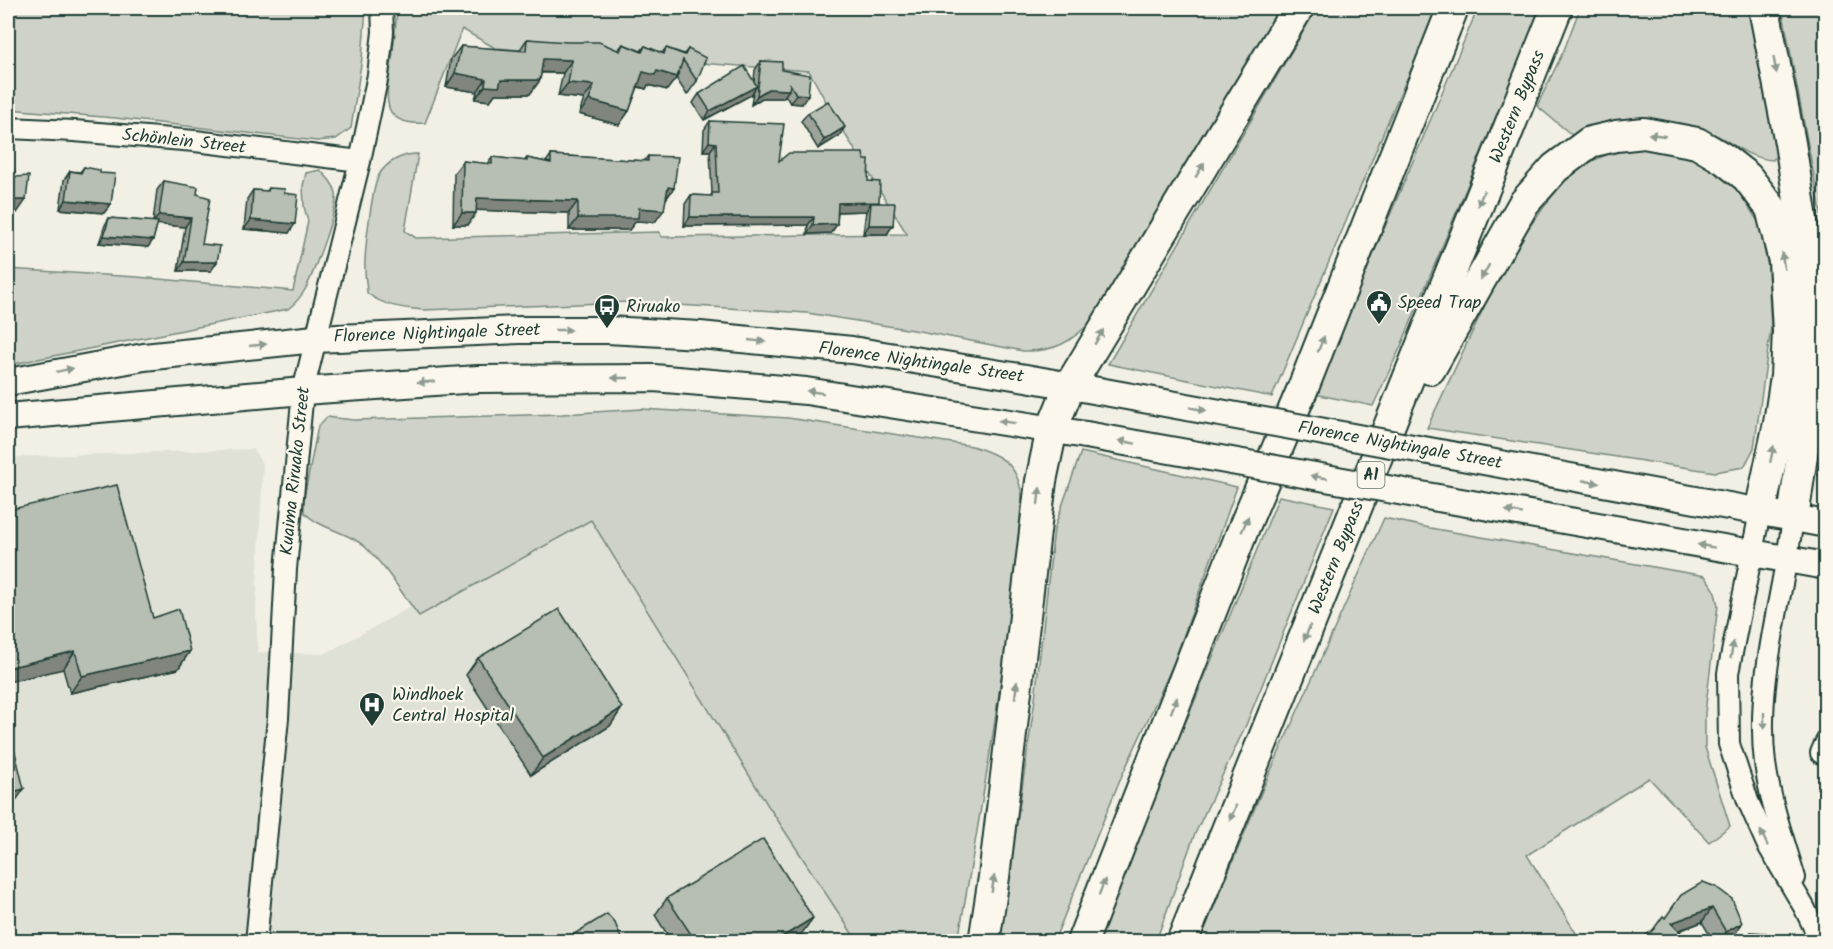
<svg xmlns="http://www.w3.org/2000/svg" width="1833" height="949" viewBox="0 0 1833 949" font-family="Kalam,sans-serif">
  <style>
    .built { fill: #e0e1d6 }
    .green { fill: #cfd2c8; stroke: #77887e; stroke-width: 1.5 }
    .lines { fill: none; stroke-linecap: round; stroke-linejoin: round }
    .minor-casing { stroke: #1f3d34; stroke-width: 24 }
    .major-casing { stroke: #1f3d34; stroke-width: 30 }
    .highway-casing { stroke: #1f3d34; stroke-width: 34 }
    .minor { stroke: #fbf7ec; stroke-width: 20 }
    .major { stroke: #fbf7ec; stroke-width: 26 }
    .highway { stroke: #fbf7ec; stroke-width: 30 }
    .major-bridge-casing { stroke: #1f3d34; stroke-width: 30; stroke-linecap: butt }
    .major-bridge { stroke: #fbf7ec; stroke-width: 26 }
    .wall { fill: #9da39a; stroke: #1f3d34; stroke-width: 1.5 }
    .shaded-wall { fill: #80857d; stroke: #1f3d34; stroke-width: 1.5 }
    .building { fill: #b7beb3; stroke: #1f3d34; stroke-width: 1.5 }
    .oneway { fill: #8d9a90 }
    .labels { text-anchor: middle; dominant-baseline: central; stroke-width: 4.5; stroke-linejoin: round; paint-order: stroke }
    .shield { fill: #fbf7ec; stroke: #61756b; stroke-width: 1.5 }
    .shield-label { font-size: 16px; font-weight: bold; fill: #1f3d34 }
    .street-label { font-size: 18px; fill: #1f3d34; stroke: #fbf7ec }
    .poi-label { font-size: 18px; fill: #1f3d34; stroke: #fbf7ec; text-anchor: start }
  </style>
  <rect width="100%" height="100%" fill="#f2f0e5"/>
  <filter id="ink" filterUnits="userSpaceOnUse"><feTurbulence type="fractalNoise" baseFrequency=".0167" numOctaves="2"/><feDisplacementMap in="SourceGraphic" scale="12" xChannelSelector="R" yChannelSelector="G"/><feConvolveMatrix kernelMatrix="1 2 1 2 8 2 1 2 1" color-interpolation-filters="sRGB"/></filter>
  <g filter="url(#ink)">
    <!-- built -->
    <polygon class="built" points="253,449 263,465 256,611 258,652 324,654 596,506 914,941 8,941 8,457"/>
    <!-- green -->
    <g class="green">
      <polygon points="8,8 366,8 362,58 351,128 336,139 317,141 115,118 8,109"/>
      <path d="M397 8H1283L1094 319C1071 342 1056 352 1023 351L919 331 807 313 629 302 424 310C403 308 385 307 367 293 367 286 365 278 365 270 364 254 372 187 379 175 387 161 403 154 418 154L405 231 416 238 659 232 662 237 907 234 835 118 809 71 495 48 462 29 425 123C376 126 387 93 392 60 394 42 396 25 397 8Z"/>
      <polygon points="1317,8 1439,8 1395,105 1272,397 1108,364"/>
      <polygon points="1478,8 1541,8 1401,346 1373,406 1314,394"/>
      <path d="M1580 8H1755L1777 154 1773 160C1746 158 1736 144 1714 134 1669 114 1618 117 1573 136L1537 106 1564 50Z"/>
      <polygon points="1782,8 1825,8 1825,241 1824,229"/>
      <polygon points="1638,147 1668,149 1707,163 1734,184 1759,223 1768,267 1771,328 1754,448 1744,467 1715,472 1427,428 1508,256 1549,200 1576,168 1608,154"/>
      <path d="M320 170C327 177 334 184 336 193 339 206 313 274 306 288 301 297 296 303 288 309L8 365V269L137 277 293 291 308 221 304 207 303 186 306 173Z"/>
      <polygon points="1825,393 1825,484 1818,475 1814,459"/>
      <path d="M642 409 788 418 972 446C1001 455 1017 463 1022 495 1010 645 984 793 958 941H857L767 804 591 520 419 616C402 594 386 566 364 546 347 531 319 529 304 512V498L318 426 327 417 354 420 562 414Z"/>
      <polygon points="1081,452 1237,487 1173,665 1119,782 1054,941 996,942 1014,843 1035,699 1054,529"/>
      <polygon points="1279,496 1334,507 1246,725 1194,836 1156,941 1093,942 1132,839 1191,710"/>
      <polygon points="1384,518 1430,528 1705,576 1714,589 1718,605 1705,713 1705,747 1730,826 1709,842 1649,778 1527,855 1581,941 1200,941 1263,788"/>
    </g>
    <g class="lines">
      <defs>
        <g id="minor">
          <polyline points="8,128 74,131 195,141 360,161"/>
          <polyline points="1760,512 1728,673 1729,744 1748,801 1767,844 1804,907 1821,942"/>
          <path d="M1793 518C1783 599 1755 681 1765 763 1770 802 1784 841 1795 878"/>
          <polyline points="1821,753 1826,742"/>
          <polyline points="256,942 278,718 286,569 303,391 360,161 378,75 383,32 382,8"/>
        </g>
        <g id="major">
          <polyline points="8,382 144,357 315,339 520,330 607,330 700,335 852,350 1026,378 1099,391"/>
          <polyline points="8,417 303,391 478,379 654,378 806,391 1086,435"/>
          <polyline points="1451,455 1826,524"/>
          <polyline points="1438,498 1826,566"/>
        </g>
        <g id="highway">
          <polyline points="1764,8 1790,143 1804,232 1812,315 1811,393 1793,518"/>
          <polyline points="1430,369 1524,203 1555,168 1590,142 1616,136 1644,133 1697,143 1724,159 1747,177 1771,208 1784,261 1788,331 1786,376 1779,423 1760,512"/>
          <polyline points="984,942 994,877 1041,481 1052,429 1069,387 1298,8"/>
          <polyline points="1082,942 1244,527 1303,388 1453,8"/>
          <polyline points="1182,942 1557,8"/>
        </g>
      </defs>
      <!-- minor casing -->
      <use href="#minor" class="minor-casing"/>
      <!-- major casing -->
      <use href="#major" class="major-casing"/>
      <!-- highway casing -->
      <use href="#highway" class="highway-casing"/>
      <!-- minor -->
      <use href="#minor" class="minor"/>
      <!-- major -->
      <use href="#major" class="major"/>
      <!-- highway -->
      <use href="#highway" class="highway"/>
      <defs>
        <g id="major-bridge">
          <polyline points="1099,391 1451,455"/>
          <polyline points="1086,435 1438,498"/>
        </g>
      </defs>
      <!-- major-bridge casing -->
      <use href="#major-bridge" class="major-bridge-casing"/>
      <!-- major-bridge -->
      <use href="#major-bridge" class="major-bridge"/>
    </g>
    <!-- wall -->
    <g class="wall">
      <polygon points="527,39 618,50 623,44 641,51 645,46 662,53 666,48 684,54 688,49 697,81 687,95 676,78 667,90 648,85 646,89 638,87 629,111 619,125 579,114 584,99 558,96 563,73 541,73 540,80 530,94 495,94 490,101 475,99 477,92 446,87 451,59 461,46 519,51"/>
      <polygon points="761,61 782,70 802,104 790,103 785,95 783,98 762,98 751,105 753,92 751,95 704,120 693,103 699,94 754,81 755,70"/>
      <polygon points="808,113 839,136 818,149 801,121"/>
      <polygon points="710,121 779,161 868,181 879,202 893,225 887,234 863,234 866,211 838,212 837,224 831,233 807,234 808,225 684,226 685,204 691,195 710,196 712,194 710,151 703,151 704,130"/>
      <polygon points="551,155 644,161 648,156 674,188 666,199 655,222 636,221 629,230 569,230 569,213 476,210 468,225 453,225 454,173 463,161 488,164 492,157 524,161 527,158 546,162"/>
      <polygon points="84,167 100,173 111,204 104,213 60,209 64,180 70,171 80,172"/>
      <polygon points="164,181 197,194 202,244 211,271 178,271 185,227 157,224 153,240 148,247 99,243 105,225 109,218 153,222 157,190"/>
      <polygon points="269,188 284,193 289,233 244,229 247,199 253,190 267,191"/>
      <polygon points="8,510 153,618 190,651 178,669 70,693 63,669"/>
      <polygon points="478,658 622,708 610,726 531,775 466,675"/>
      <polygon points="1703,882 1732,938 1725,942 1714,942 1702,922 1679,931 1690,942 1639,942 1641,939 1653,930"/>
      <polygon points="667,898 800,936 791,942 672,942 655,915"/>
      <polygon points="1751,932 1766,942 1745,942"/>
    </g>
    <!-- shaded-wall -->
    <g class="shaded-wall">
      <polygon points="543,59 572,60 563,73 533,72"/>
      <polygon points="657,71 677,77 667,90 648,85 646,89 634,85 643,72"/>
      <polygon points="455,73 486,79 477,92 446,87"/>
      <polygon points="501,80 540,80 530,94 495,94 490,101 475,99 485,86"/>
      <polygon points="568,83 594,85 584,99 558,96"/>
      <polygon points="757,86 751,95 704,120 710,111"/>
      <polygon points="768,89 789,90 783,98 762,98 751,105 757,96"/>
      <polygon points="796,94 808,95 802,104 790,103"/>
      <polygon points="589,100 629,111 619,125 579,114"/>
      <polygon points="845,127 839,136 818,149 824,140"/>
      <polygon points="709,142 716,143 710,151 703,151"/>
      <polygon points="668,187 674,188 665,200"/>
      <polygon points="477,198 578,201 569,213 468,210"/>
      <polygon points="8,200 26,200 17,213 8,213"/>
      <polygon points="66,200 111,204 104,213 60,209"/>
      <polygon points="879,202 871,203 866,211 832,212 838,203"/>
      <polygon points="639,208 664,210 655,222 636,221 629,230 569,230 578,218"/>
      <polygon points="462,213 476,213 468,225 453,225"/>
      <polygon points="159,215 191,218 185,227 152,224"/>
      <polygon points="690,217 814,217 808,225 684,226"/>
      <polygon points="251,220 295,224 289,233 244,229"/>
      <polygon points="837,224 831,233 807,234 813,225"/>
      <polygon points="869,225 893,225 887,234 863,234"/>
      <polygon points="104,236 153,240 148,247 99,243"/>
      <polygon points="184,262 217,262 211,271 178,271"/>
      <polygon points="75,651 63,669 8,682 8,668"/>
      <polygon points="190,651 178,669 70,693 82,676"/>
      <polygon points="622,708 610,726 531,775 543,758"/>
      <polygon points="24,789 12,806 8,807 8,793"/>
      <polygon points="1712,908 1702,922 1660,937 1671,923"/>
      <polygon points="813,918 800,936 791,942 774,942"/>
      <polygon points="1742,923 1732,938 1725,942 1719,942 1726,932"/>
    </g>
    <!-- building -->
    <g class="building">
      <polygon points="527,39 568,42 599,42 620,51 623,44 642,52 645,46 664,54 666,48 685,55 688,49 706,58 697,81 683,60 677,77 657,71 655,75 643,72 629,111 589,100 594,85 568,83 572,60 543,59 540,80 501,80 499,87 485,86 486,79 455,73 461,46 526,51"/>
      <polygon points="761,61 782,62 782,70 810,75 808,95 796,94 790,84 789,90 768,89 757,96"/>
      <polygon points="744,66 757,86 710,111 699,94"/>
      <polygon points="828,101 845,127 824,140 808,113"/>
      <polygon points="710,121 784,124 779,161 789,153 863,153 864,160 869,160 868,181 880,182 879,202 838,203 837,224 813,225 814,217 690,217 691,195 712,196 712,193 718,193 716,143 709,142"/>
      <polygon points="551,155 648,161 648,156 678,157 674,188 668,187 664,210 639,208 638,218 578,218 578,201 477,198 476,213 462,213 463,161 492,164 492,157 527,161 527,158 551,163"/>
      <polygon points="8,167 14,167 15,177 29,176 26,200 8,200"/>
      <polygon points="84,167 100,170 100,173 115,174 111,204 66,200 70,171 81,173"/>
      <polygon points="164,181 198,187 197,194 210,198 202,244 220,246 217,262 184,262 191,218 159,215"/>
      <polygon points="269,188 285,189 284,193 298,195 295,224 251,220 253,190 268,191"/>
      <polygon points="871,203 895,203 893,225 869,225"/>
      <polygon points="109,218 158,222 153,240 104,236"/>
      <polygon points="117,485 153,618 179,609 190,651 82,676 75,651 8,668 8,510"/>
      <polygon points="559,609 622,708 543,758 478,658"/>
      <polygon points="15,752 24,789 8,793 8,754"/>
      <polygon points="763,839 813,918 774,942 696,942 667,898"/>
      <polygon points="1703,882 1716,887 1732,899 1742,923 1726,932 1712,908 1671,923 1690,942 1644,942 1641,939 1653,930 1663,916 1665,918 1681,895"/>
      <polygon points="607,914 615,923 621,938 614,942 561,942"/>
      <polygon points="1751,932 1766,933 1766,942 1750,942"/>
    </g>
    <!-- one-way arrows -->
    <defs><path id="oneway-solid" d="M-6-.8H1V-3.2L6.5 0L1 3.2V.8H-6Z" transform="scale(1.5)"/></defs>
    <g class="oneway">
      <use href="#oneway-solid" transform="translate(1775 65) rotate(79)"/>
      <use href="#oneway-solid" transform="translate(1657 135) rotate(-172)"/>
      <use href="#oneway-solid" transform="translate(1200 170) rotate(-59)"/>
      <use href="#oneway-solid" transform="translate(1481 198) rotate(112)"/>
      <use href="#oneway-solid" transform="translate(1783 261) rotate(-99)"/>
      <use href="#oneway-solid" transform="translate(1485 272) rotate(120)"/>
      <use href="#oneway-solid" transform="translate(563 330)"/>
      <use href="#oneway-solid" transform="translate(1099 337) rotate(-59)"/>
      <use href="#oneway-solid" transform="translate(757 341) rotate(6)"/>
      <use href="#oneway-solid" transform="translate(1321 344) rotate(-68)"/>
      <use href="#oneway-solid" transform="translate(258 345) rotate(-6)"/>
      <use href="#oneway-solid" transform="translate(65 370) rotate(-12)"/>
      <use href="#oneway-solid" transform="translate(620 378) rotate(180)"/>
      <use href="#oneway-solid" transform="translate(426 382) rotate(176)"/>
      <use href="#oneway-solid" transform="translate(815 392) rotate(-171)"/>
      <use href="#oneway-solid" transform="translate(1198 409) rotate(10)"/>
      <use href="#oneway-solid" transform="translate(1007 422) rotate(-171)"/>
      <use href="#oneway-solid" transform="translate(1127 442) rotate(-170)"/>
      <use href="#oneway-solid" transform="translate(1772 454) rotate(-78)"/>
      <use href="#oneway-solid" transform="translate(1319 477) rotate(-170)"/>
      <use href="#oneway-solid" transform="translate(1591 482) rotate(11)"/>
      <use href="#oneway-solid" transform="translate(1039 496) rotate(-83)"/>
      <use href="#oneway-solid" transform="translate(1514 512) rotate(-170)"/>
      <use href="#oneway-solid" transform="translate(1245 524) rotate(-67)"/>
      <use href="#oneway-solid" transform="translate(1706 546) rotate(-170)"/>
      <use href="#oneway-solid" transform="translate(1307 633) rotate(112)"/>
      <use href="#oneway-solid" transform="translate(1732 650) rotate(-80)"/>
      <use href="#oneway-solid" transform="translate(1016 690) rotate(-83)"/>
      <use href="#oneway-solid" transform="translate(1174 705) rotate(-69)"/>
      <use href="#oneway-solid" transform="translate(1764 721) rotate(90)"/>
      <use href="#oneway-solid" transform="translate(1233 813) rotate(112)"/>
      <use href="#oneway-solid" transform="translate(1764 838) rotate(-115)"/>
      <use href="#oneway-solid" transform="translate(993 884) rotate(-81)"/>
      <use href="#oneway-solid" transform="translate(1102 887) rotate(-69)"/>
    </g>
  </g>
  <!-- icons -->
  <defs>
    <symbol id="civic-pin" viewBox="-11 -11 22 30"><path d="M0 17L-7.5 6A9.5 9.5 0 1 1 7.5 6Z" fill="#1f3d34" stroke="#fbf7ec"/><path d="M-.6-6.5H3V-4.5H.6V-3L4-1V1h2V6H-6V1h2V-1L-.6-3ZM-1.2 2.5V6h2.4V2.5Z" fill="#fff"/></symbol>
    <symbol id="bus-pin" viewBox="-11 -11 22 30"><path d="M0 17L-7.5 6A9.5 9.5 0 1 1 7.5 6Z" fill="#1f3d34" stroke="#fbf7ec"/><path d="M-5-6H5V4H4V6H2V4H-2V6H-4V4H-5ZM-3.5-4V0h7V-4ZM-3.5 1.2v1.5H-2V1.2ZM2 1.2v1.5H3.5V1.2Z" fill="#fff"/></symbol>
    <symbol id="hospital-pin" viewBox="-11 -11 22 30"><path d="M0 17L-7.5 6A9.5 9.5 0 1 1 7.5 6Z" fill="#1f3d34" stroke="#fbf7ec"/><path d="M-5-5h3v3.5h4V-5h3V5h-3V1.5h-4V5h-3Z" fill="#fff"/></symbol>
  </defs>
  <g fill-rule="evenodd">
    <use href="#civic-pin" x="1364" y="288" width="30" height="40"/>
    <use href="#bus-pin" x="592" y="292" width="30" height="40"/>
    <use href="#hospital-pin" x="357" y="690" width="30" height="40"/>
  </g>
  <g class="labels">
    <!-- shield labels -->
    <rect class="shield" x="1357.5" y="462" width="27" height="26" rx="4.5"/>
    <g class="shield-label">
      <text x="1371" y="475">A1</text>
    </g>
    <!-- street labels -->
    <g class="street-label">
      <text transform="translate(1518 107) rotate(-68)">Western Bypass</text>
      <text transform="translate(184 142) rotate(6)">Schönlein Street</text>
      <text transform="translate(437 334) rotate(-2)">Florence Nightingale Street</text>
      <text transform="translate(921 363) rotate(8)">Florence Nightingale Street</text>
      <text transform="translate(1400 446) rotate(10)">Florence Nightingale Street</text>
      <text transform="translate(296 471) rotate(-84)">Kuaima Riruako Street</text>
      <text transform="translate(1337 558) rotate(-68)">Western Bypass</text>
    </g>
    <!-- poi labels -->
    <g class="poi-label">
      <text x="1398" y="303">Speed Trap</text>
      <text x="626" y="307">Riruako</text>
      <text x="392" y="695">Windhoek<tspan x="392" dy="21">Central Hospital</tspan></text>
    </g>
  </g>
  <!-- margin -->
  <rect width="1833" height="949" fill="none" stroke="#fbf7ec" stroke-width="30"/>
  <rect x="15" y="15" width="1803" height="919" fill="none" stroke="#1f3d34" stroke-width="2" filter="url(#ink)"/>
</svg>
